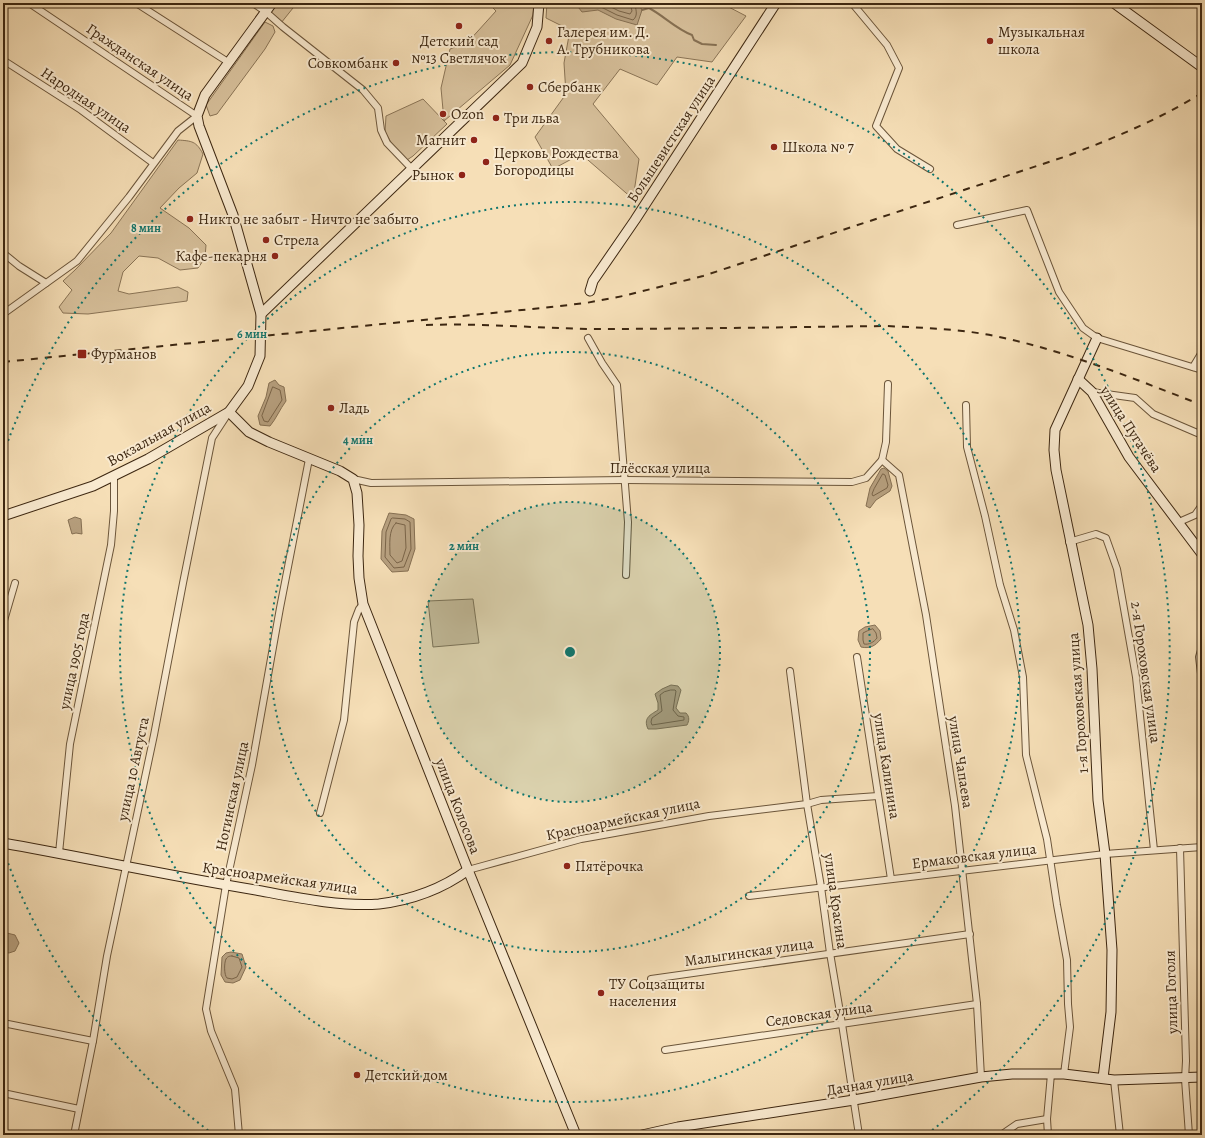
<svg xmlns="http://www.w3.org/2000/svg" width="1205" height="1138" viewBox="0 0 1205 1138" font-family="Alegreya,serif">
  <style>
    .green { fill: #d7c09b; stroke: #8a7456 }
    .water { fill: #b7a07f; stroke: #867053 }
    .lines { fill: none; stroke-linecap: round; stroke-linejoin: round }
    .shore { stroke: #7a6448; stroke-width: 1 }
    .stream { stroke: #867053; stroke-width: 2 }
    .street-casing { stroke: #6b553a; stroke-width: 8 }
    .secondary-casing { stroke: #3d2711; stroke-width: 11 }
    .street { stroke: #f9ead0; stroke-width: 6 }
    .secondary { stroke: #f9ead0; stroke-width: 9 }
    .rail { stroke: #3d2711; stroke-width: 2; stroke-dasharray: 7 7; stroke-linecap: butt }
    .ring { fill: none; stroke: #0f766e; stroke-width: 2; stroke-dasharray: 2 4 }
    .poi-dot { fill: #8f2418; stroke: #f9ead0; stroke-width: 1.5 }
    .labels { text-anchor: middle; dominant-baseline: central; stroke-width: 4; stroke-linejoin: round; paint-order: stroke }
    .poi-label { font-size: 15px; fill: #3d2711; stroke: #f9ead0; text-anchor: start }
    .street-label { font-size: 15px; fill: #3d2711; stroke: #f9ead0 }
    .centre { fill: #0f766e; stroke: #f9ead0; stroke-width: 2 }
    .ring-label { font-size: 12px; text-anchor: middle; font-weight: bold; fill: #0f766e; stroke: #f9ead0; stroke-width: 4; stroke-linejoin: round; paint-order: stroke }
  </style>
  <rect width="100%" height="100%" fill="#f6dfb7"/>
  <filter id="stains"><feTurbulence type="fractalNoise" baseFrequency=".005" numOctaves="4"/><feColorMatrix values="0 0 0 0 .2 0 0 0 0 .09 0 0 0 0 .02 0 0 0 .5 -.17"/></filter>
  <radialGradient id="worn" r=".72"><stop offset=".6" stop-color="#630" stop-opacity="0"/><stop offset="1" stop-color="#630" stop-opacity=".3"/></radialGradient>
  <!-- green -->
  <g class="green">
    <polygon points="278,3 297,3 281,23 270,13"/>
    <polygon points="488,3 534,3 533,15 510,65 444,121 447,124 413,156 407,160 392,144 385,132 386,116 423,99 444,121 441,88 450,49 468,42 496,11"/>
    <polygon points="547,3 721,3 746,16 712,62 677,57 657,85 620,69 593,104 639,159 633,199 581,154 553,169 535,137 566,94 564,63 570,30 546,18"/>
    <polygon points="265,22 273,26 275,32 265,49 217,114 210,116 206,105"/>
    <path d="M178 140C192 141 196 141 203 154L197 173 179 188 160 208 189 228 206 245 205 258 198 268 180 270 158 258 139 256 123 272 118 291 129 294 178 287 188 292 187 301 88 314 63 313 59 307 72 290 63 281 75 270 111 233Z"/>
    <polygon points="473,599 479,643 433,647 428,601"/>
  </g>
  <!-- water -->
  <g class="water">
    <polygon points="575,3 638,3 642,10 637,25 616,19 598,10 582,12"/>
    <path d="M275 380 279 385 284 387 286 401C280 409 276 419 270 426L260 425 258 416 266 397 269 383Z"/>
    <polygon points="884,468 888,471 892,486 890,491 876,500 870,508 866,506 870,488 881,469"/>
    <polygon points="389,513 406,515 414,519 415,549 408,571 392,572 381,559 382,531"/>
    <polygon points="75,517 81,519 82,534 76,533 72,534 68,520"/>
    <path d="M875 625 880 631 881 639C875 646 870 649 861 647L858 640 859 631 865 627Z"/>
    <path d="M671 685 678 686 681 690 676 708 680 713H686C690 717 689 721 687 725L656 729H648C643 718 650 715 658 710V703L655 694 662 689Z"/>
    <polygon points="3,932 15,935 19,943 15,951 9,953 3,952"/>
    <polygon points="231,952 242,954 246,967 240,980 233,983 225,982 221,975 222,957 226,953"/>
  </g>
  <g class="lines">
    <!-- shore -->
    <g class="shore">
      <path d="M580 3 584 7 599 6 617 15 633 20C639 15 635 9 635 3"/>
      <polyline points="603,3 619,11 630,14 632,11 630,3"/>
      <polygon points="273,387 280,390 282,400 268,422 264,421 262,416"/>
      <polygon points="883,474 885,475 888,485 887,488 873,496 872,494 874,489"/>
      <polygon points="393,518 405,519 410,522 411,549 404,567 394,568 385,557 386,532 391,519"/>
      <path d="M396 523 405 525 406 548 402 561 397 563 390 555C390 545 388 530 396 523Z"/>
      <path d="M873 629 876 633 877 638C874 642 869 645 864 644L863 640V633L867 631Z"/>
      <polygon points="671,690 675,690 676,691 673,710 678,716 684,717 684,720 652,725 651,722 652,718 662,711 660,695 664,692"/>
      <path d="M232 956 239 958 242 967 237 977 232 979 227 978C224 975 224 963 226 959 228 956 230 956 232 956Z"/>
    </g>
    <!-- stream -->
    <path class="stream" d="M642 10 649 8C664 16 676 29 692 35L694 40 702 44 716 45"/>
    <defs>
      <g id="street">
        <polyline points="136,3 228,62"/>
        <polyline points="253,3 266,12 283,27 363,90 378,108 381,130 387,143 411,168"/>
        <polyline points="852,3 887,45 899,68 876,126 897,149 930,169"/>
        <polyline points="3,60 81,110 153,163"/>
        <polyline points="957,225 1027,210 1059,292 1083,328 1097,338 1202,370"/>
        <polyline points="3,253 19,266 46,283"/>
        <polyline points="3,314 77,261 129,197 178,131 197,116 29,3"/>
        <polyline points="588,338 602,363 617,385 628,522 626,575"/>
        <polyline points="1193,367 1202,352"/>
        <polyline points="1092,392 1135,398 1153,414 1202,435"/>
        <polyline points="966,405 967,447 985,516 1000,585 1014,630 1023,677 1026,755 1047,839 1057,905 1067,960 1068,1004 1070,1027 1064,1074"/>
        <polyline points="882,460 899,475 926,615 955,806 977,1004 981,1077"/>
        <polyline points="353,479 371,483 625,480 852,482 866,478 882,460 886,442 888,384"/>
        <polyline points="1179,522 1195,515 1202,505"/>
        <polyline points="1069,542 1096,534 1106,538 1117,569 1136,677 1154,850"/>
        <polyline points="3,624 15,583"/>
        <polyline points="1202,647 1199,657 1202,682"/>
        <polyline points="857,657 891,879"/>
        <polyline points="790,671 807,804 821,887 830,953 842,1024 859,1135"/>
        <polyline points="320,813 344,720 354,622 359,609 363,604"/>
        <polyline points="1180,848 1186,1061 1185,1079 1189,1135"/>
        <polyline points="59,853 70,744 111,545 114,511 114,475"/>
        <polyline points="468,870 581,839 598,836 709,816 807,804 821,800 878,796"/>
        <polyline points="749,896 1105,854 1202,847"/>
        <polyline points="651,979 970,934"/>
        <polyline points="3,1023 93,1041"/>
        <polyline points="665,1050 977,1004"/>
        <polyline points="1114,1080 1120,1135"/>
        <polyline points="3,1093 79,1109"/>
        <polyline points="74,1135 93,1041 107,956 154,735 183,583 212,438 227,415"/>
        <polyline points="239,1135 235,1089 211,1031 206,1009 226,885 252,765 280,608 309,459"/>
        <polyline points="1001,1135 1017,1124 1047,1119"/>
        <polyline points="1048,1135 1047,1119 1051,1074"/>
      </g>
      <g id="secondary">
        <polyline points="1114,3 1202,67"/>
        <polyline points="590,291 593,281 635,220 776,3"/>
        <polyline points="261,314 522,63 537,27 539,3"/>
        <polyline points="1097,338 1055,430 1054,450 1056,470 1088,625 1092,669 1098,800 1105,854 1112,950 1111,1012 1103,1078"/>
        <polyline points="1078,379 1092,392 1129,457 1202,554"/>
        <polyline points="229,412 249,432 269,442 340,471 353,479 357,493 359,525 358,556 359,578 363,604 468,870 576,1135"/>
        <polyline points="3,516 93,486 148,459 229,412 248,386 260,356 261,314 233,215 199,126 197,116 205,95 272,3"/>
        <path d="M3 843C87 858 171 876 256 890 294 897 340 907 379 904 411 900 442 889 468 870"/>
        <polyline points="642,1135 678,1127 854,1100 981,1077 1012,1074 1064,1074 1114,1080 1202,1077"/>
      </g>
    </defs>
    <!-- street casing -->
    <use href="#street" class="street-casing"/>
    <!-- secondary casing -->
    <use href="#secondary" class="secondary-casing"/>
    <!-- street -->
    <use href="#street" class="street"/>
    <!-- secondary -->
    <use href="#secondary" class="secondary"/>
    <!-- rail -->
    <g class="rail">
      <path d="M426 325C481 323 535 328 590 329 689 329 788 327 886 326 926 328 966 329 1004 338 1072 353 1137 380 1202 405"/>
      <path d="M3 362 542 308 586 303 623 296 703 276 1064 157C1112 139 1158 120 1202 93"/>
    </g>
  </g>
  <!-- distance rings -->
  <circle cx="570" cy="652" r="150" fill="#0f766e" fill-opacity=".12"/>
  <g class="ring">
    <circle cx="570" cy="652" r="150"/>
    <circle cx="570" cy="652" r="300"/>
    <circle cx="570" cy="652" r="450"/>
    <path d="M213 1134A600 600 0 0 1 4 852M4 452A600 600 0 1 1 927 1134"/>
  </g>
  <!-- markers -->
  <g class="poi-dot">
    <circle cx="459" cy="26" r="4"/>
    <circle cx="549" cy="41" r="4"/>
    <circle cx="990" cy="41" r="4"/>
    <circle cx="396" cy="63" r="4"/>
    <circle cx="530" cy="87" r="4"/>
    <circle cx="443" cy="114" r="4"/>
    <circle cx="496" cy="118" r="4"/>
    <circle cx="474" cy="140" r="4"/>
    <circle cx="774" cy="147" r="4"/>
    <circle cx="486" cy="162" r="4"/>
    <circle cx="462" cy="175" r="4"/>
    <circle cx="190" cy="219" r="4"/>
    <circle cx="266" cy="240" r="4"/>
    <circle cx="275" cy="256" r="4"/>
    <rect x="77" y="349" width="10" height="10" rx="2"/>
    <circle cx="331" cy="408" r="4"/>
    <circle cx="567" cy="866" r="4"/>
    <circle cx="601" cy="993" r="4"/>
    <circle cx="357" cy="1075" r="4"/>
  </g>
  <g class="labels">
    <!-- poi labels -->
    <g class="poi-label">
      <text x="557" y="32">Галерея им. Д.<tspan x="557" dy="17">А. Трубникова</tspan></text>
      <text x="998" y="32">Музыкальная<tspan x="998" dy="17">школа</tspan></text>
      <text x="459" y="41" text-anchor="middle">Детский сад<tspan x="459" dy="17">№13 Светлячок</tspan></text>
      <text x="388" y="63" text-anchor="end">Совкомбанк</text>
      <text x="538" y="87">Сбербанк</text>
      <text x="451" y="114">Ozon</text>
      <text x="504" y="118">Три льва</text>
      <text x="466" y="140" text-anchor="end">Магнит</text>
      <text x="782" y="147">Школа № 7</text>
      <text x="494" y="153">Церковь Рождества<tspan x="494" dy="17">Богородицы</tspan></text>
      <text x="454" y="175" text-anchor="end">Рынок</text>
      <text x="198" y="219">Никто не забыт - Ничто не забыто</text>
      <text x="274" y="240">Стрела</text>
      <text x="267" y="256" text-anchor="end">Кафе-пекарня</text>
      <text x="91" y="354">Фурманов</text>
      <text x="339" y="408">Ладь</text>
      <text x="575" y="866">Пятёрочка</text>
      <text x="609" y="984">ТУ Соцзащиты<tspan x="609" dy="17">населения</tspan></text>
      <text x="365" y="1075">Детский дом</text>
    </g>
    <!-- street labels -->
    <g class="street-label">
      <text transform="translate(140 62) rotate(34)">Гражданская улица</text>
      <text transform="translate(86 100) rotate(34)">Народная улица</text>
      <text transform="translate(671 139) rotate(-57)">Большевистская улица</text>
      <text transform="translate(1131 429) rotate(57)">улица Пугачёва</text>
      <text transform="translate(159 434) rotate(-29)">Вокзальная улица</text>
      <text x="660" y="468">Плёсская улица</text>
      <text transform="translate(74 661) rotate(-78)">улица 1905 года</text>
      <text transform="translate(1146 672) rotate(82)">2-я Гороховская улица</text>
      <text transform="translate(1078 703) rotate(-94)">1-я Гороховская улица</text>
      <text transform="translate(961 762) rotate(81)">улица Чапаева</text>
      <text transform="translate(887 766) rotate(81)">улица Калинина</text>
      <text transform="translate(133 769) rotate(-78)">улица 10 Августа</text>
      <text transform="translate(232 796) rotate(-78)">Ногинская улица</text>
      <text transform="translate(458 806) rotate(69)">улица Колосова</text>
      <text transform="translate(623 819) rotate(-12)">Красноармейская улица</text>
      <text transform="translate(974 856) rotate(-7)">Ермаковская улица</text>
      <text transform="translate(280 878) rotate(8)">Красноармейская улица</text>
      <text transform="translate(836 901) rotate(82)">улица Красина</text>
      <text transform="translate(749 952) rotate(-8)">Малыгинская улица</text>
      <text transform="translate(1171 992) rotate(-92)">улица Гоголя</text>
      <text transform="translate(819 1014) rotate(-8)">Седовская улица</text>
      <text transform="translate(870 1083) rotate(-10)">Дачная улица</text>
    </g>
  </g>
  <circle cx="570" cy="652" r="6" class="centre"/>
  <g class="ring-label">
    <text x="146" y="232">8 мин</text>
    <text x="252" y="338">6 мин</text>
    <text x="358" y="444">4 мин</text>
    <text x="464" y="550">2 мин</text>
  </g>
  <!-- margin -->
  <rect width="1205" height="1138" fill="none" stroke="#f6dfb7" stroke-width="16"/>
  <rect x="4" y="4" width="1197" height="1130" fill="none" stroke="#3d2711" stroke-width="2"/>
  <rect x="8" y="8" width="1189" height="1122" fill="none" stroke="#3d2711"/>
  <rect width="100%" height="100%" filter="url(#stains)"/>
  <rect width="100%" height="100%" fill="url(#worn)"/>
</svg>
